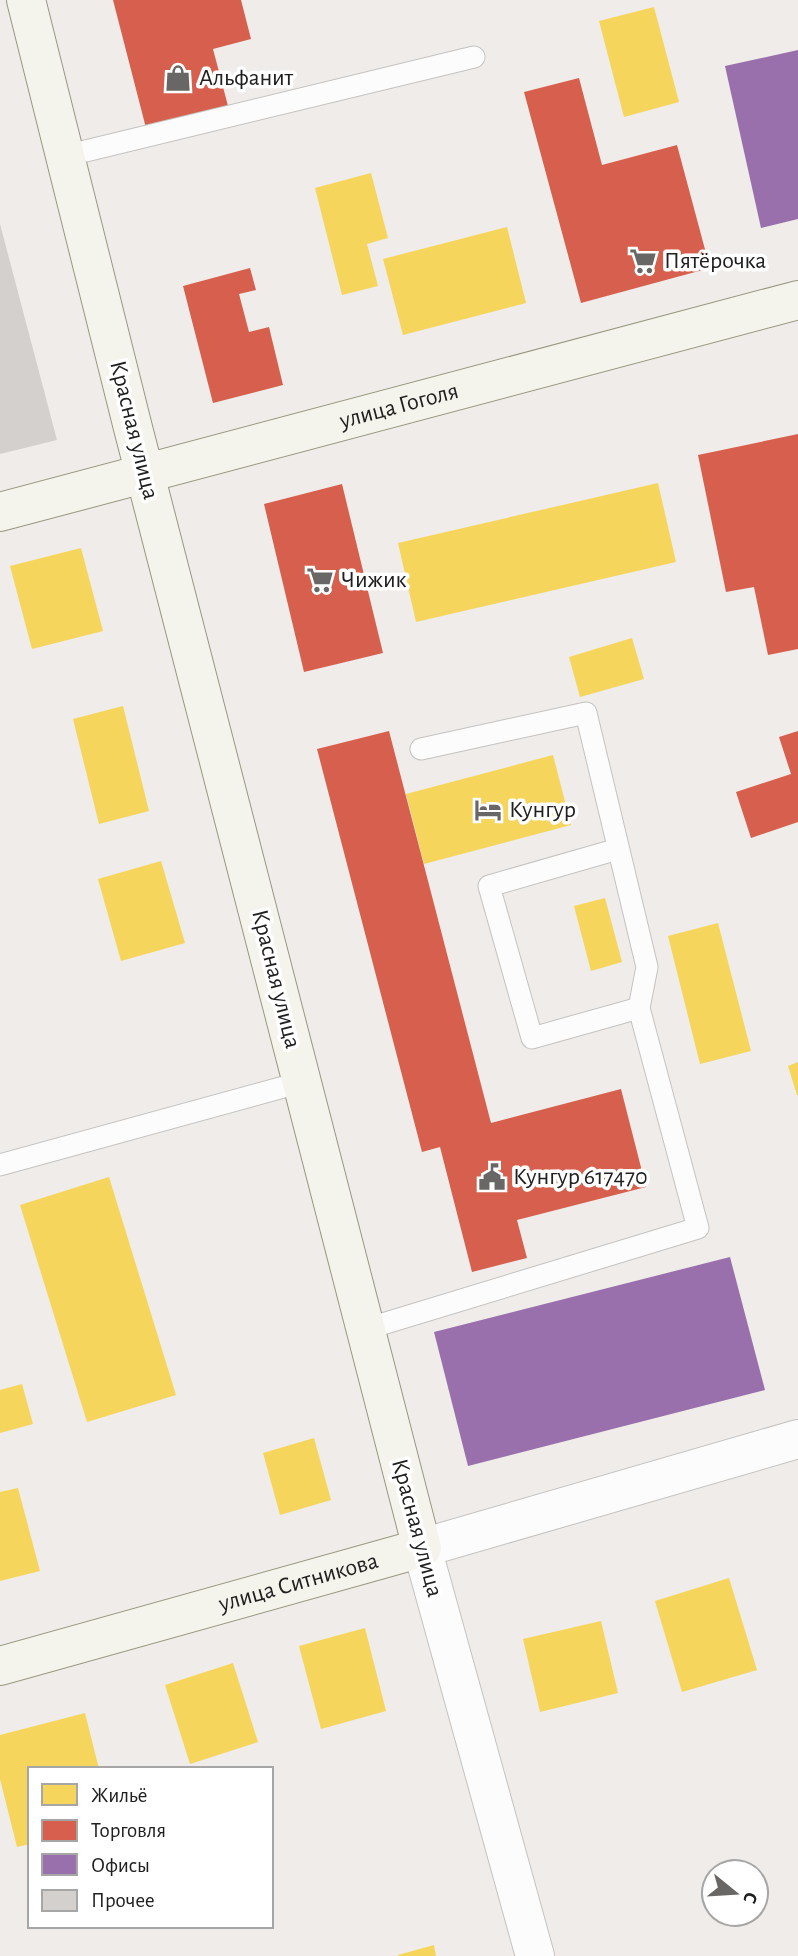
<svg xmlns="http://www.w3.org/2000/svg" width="798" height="1956" viewBox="0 0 798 1956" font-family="'Alegreya Sans',sans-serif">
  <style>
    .homes { fill: #f6d55c }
    .shops { fill: #d6604d }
    .offices { fill: #9970ab }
    .building { fill: #d4d0ce }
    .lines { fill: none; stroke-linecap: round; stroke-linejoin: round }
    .lane-casing { stroke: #c4c3c1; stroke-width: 23 }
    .street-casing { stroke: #c4c3c1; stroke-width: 40 }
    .secondary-casing { stroke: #9a9780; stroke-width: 40 }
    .lane { stroke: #fdfcfc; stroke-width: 21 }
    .street { stroke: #fdfcfc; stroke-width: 38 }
    .secondary { stroke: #f4f3ec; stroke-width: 38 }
    .labels { text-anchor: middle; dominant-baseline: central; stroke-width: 7; stroke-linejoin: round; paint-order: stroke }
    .poi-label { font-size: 24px; fill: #202020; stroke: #fff; text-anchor: start }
    .street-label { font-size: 24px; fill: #202020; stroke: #fff }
  </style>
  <rect width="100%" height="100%" fill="#efece9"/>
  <!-- homes -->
  <g class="homes">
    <polygon points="654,7 679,102 624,117 599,21"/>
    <polygon points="371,173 388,238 367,244 378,286 342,295 315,188"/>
    <polygon points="507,227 526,303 403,335 383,259"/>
    <polygon points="658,483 676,562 416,622 398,543"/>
    <polygon points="81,548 103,631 32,649 10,566"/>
    <polygon points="632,638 644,679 580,697 569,657"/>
    <polygon points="123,706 149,811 99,824 73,719"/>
    <polygon points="553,755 571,825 424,864 406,794"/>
    <polygon points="161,861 185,943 121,961 98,879"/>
    <polygon points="605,898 622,962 591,971 574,906"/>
    <polygon points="718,923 751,1051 700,1064 668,936"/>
    <polygon points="798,1062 798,1095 797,1095 788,1066"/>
    <polygon points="109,1177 176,1395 87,1422 20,1205"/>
    <polygon points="22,1384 33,1424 0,1433 0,1390"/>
    <polygon points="314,1438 331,1500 280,1515 263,1453"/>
    <polygon points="18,1488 40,1571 0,1581 0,1492"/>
    <polygon points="729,1578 757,1670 682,1692 655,1601"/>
    <polygon points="601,1621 618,1693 540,1712 523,1639"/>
    <polygon points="365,1628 386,1711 321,1729 299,1646"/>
    <polygon points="233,1663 258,1742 190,1764 165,1685"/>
    <polygon points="85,1713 99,1769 30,1769 30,1844 17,1847 0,1779 0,1735"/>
    <polygon points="434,1945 436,1956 398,1956 398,1955"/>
  </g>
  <!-- shops -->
  <g class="shops">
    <polygon points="113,0 241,0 251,39 213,49 228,106 146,128"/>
    <polygon points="579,78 602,165 677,145 710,268 581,303 524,92"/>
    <polygon points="250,268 256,290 239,294 249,332 269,327 283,385 213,403 183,286"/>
    <polygon points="798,434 798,649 768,655 754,587 726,592 698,455"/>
    <polygon points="342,484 383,653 304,672 264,504"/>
    <polygon points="389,731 491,1123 621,1089 646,1187 517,1220 527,1258 472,1272 440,1147 422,1152 317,749"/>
    <polygon points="798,731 798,822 751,838 736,792 791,774 779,737"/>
  </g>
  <!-- offices -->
  <g class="offices">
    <polygon points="798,50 798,219 761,228 725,66"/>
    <polygon points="730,1257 765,1390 468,1466 434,1332"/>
  </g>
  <!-- building -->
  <polygon class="building" points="0,224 57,440 0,454"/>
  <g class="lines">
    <defs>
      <g id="lane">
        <polyline points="65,156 474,57"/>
        <polyline points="618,849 489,886 532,1038 639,1008"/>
        <polyline points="0,1165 302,1082"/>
        <polyline points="366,1329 698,1228 639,1008 647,967 586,713 421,749"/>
      </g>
      <polyline id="street" points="535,1956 422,1548 798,1439"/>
      <g id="secondary">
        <path id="s1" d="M0 512 798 300"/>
        <path id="s2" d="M0 1666 422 1548 132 424 26 0"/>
      </g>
    </defs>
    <!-- lane casing -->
    <use href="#lane" class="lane-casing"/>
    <!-- street casing -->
    <use href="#street" class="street-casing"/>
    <!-- secondary casing -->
    <use href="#secondary" class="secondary-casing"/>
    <!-- lane -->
    <use href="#lane" class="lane"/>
    <!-- street -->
    <use href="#street" class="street"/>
    <!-- secondary -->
    <use href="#secondary" class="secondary"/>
  </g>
  <!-- icons -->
  <defs>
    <symbol id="shop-bare" viewBox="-9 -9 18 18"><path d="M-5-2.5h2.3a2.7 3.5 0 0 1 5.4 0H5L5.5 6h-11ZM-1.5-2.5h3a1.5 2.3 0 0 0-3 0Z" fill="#686766" stroke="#fff" stroke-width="2.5" paint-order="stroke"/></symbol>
    <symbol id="supermarket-bare" viewBox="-9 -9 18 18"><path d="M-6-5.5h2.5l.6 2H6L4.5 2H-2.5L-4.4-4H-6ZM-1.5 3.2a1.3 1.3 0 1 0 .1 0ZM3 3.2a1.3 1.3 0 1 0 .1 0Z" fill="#686766" stroke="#fff" stroke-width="2.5" paint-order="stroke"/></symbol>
    <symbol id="hotel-bare" viewBox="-9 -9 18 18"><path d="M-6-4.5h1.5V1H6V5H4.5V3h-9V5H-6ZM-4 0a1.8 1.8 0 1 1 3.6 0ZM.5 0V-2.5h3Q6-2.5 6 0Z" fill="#686766" stroke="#fff" stroke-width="2.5" paint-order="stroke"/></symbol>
    <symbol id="civic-bare" viewBox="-9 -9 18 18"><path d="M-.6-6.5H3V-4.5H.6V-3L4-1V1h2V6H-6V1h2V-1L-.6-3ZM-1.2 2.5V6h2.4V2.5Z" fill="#686766" stroke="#fff" stroke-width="2.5" paint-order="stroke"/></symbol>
  </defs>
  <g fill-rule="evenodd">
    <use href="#shop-bare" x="159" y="59" width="38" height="38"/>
    <use href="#supermarket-bare" x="624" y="242" width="38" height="38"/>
    <use href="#supermarket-bare" x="301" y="561" width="38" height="38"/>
    <use href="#hotel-bare" x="469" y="791" width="38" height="38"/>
    <use href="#civic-bare" x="473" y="1158" width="38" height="38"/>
  </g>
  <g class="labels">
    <!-- poi labels -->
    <g class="poi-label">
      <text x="199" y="78">Альфанит</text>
      <text x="664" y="261">Пятёрочка</text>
      <text x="341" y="580">Чижик</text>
      <text x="509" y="810">Кунгур</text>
      <text x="513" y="1177">Кунгур 617470</text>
    </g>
    <!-- street labels -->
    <g class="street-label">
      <text stroke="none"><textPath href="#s1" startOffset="413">улица Гоголя</textPath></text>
      <text transform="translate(134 430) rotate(76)">Красная улица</text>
      <text transform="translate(276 979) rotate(76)">Красная улица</text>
      <text transform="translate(417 1528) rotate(75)">Красная улица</text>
      <text stroke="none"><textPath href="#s2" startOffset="310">улица Ситникова</textPath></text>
    </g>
  </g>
  <!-- legend -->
  <rect x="28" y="1767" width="245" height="161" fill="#ffffff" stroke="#a6a6a6" stroke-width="2"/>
  <rect x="42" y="1784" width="35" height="21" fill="#f6d55c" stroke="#a6a6a6" stroke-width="2"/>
  <text x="91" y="1802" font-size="21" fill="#202020">Жильё</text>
  <rect x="42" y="1820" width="35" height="21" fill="#d6604d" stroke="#a6a6a6" stroke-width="2"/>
  <text x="91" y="1837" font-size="21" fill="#202020">Торговля</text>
  <rect x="42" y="1854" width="35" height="21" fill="#9970ab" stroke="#a6a6a6" stroke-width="2"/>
  <text x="91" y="1872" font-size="21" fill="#202020">Офисы</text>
  <rect x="42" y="1890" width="35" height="21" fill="#d4d0ce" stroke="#a6a6a6" stroke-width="2"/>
  <text x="91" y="1907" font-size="21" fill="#202020">Прочее</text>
  <!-- north arrow -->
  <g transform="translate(735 1893) rotate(108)"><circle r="33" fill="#ffffff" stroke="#a6a6a6" stroke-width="2"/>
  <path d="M0-5L12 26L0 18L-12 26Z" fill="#686766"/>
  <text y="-10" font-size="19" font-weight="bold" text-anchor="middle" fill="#202020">С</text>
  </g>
</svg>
